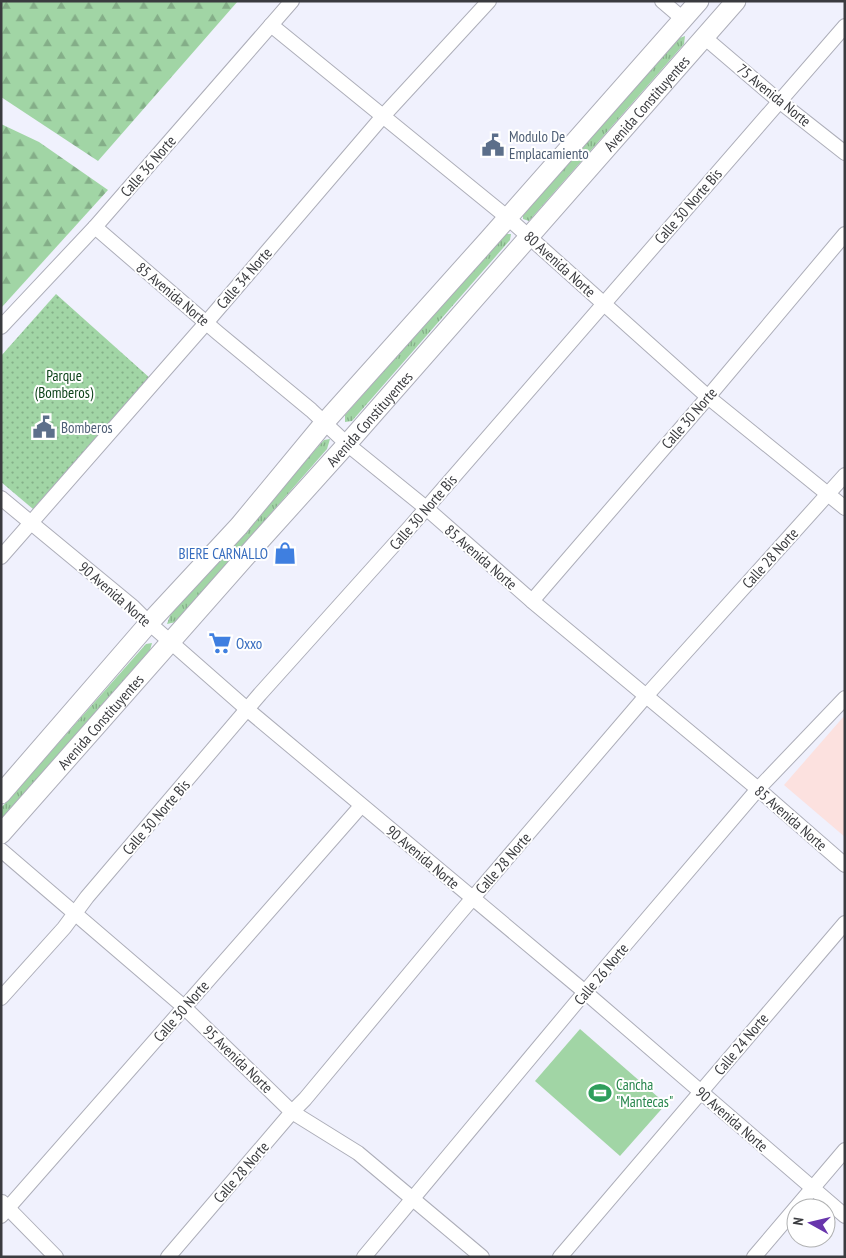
<svg xmlns="http://www.w3.org/2000/svg" width="846" height="1258" viewBox="0 0 846 1258" font-family="'PT Sans Narrow',sans-serif">
  <style>
    .education { fill: #fce1df }
    .grass { fill: url(#grass-tufts) }
    .forest { fill: url(#forest-firs) }
    .park { fill: url(#park-dots) }
    .garden { fill: #a1d5a5 }
    .lines { fill: none; stroke-linecap: round; stroke-linejoin: round }
    .minor-casing { stroke: #adaeb9; stroke-width: 16 }
    .secondary-casing { stroke: #adaeb9; stroke-width: 21 }
    .minor { stroke: #fff; stroke-width: 14 }
    .secondary { stroke: #fff; stroke-width: 19 }
    .labels { text-anchor: middle; dominant-baseline: central; stroke-width: 4; stroke-linejoin: round; paint-order: stroke }
    .street-label { font-size: 15px; fill: #3a3b3f; stroke: #fff }
    .service-label { font-size: 15px; fill: #4e5e75; stroke: #fff; text-anchor: start }
    .park-label { font-size: 15px; fill: #0e431a; stroke: #fff }
    .shop-label { font-size: 15px; fill: #366cbe; stroke: #fff; text-anchor: end }
    .leisure-label { font-size: 15px; fill: #27864d; stroke: #fff; text-anchor: start }
  </style>
  <defs>
    <pattern id="grass-tufts" width="24" height="20" patternUnits="userSpaceOnUse" patternTransform="scale(1.25)"><rect width="24" height="20" fill="#a1d5a5"/><path d="M3 7l-1-3M5 7V3M7 7l1-3M15 17l-1-3M17 17v-4M19 17l1-3" fill="none" stroke="#84ae88"/></pattern>
    <pattern id="forest-firs" width="22" height="20" patternUnits="userSpaceOnUse" patternTransform="scale(1.25)"><rect width="22" height="20" fill="#a1d5a5"/><path d="M5 1l3.5 6h-7zM16 11l3.5 6h-7z" fill="#84ae88"/></pattern>
    <pattern id="park-dots" width="8" height="8" patternUnits="userSpaceOnUse" patternTransform="scale(1.25)"><rect width="8" height="8" fill="#a1d5a5"/><path d="M2 2h.1M6 6h.1" fill="none" stroke="#84ae88" stroke-width="1.8" stroke-linecap="round"/></pattern>
  </defs>
  <rect width="100%" height="100%" fill="#f0f1fd"/>
  <!-- education -->
  <polygon class="education" points="845,715 845,837 784,785"/>
  <!-- grass -->
  <g class="grass">
    <polygon points="685,36 684,44 529,221 523,219 523,215 677,39"/>
    <polygon points="505,234 511,234 510,240 352,421 345,422 345,415"/>
    <polygon points="330,439 327,449 176,622 167,624 171,613 324,440"/>
    <polygon points="152,643 150,650 1,820 1,808 146,644"/>
  </g>
  <!-- forest -->
  <g class="forest">
    <polygon points="1,1 238,1 98,161 1,97"/>
    <polygon points="1,124 39,142 108,190 1,308"/>
  </g>
  <!-- park -->
  <polygon class="park" points="56,294 151,379 33,509 1,482 1,356"/>
  <!-- garden -->
  <polygon class="garden" points="580,1029 666,1104 620,1156 535,1081"/>
  <g class="lines">
    <defs>
      <g id="minor">
        <polyline points="662,1 683,19"/>
        <polyline points="271,25 508,218 708,397 845,508"/>
        <polyline points="704,37 779,101 845,153"/>
        <polyline points="95,227 218,333 311,410 347,444 426,508 532,601 758,789 845,865"/>
        <polyline points="1,327 95,227 292,1"/>
        <polyline points="1,498 133,607 149,623 248,710 585,992 845,1216"/>
        <polyline points="1,557 206,323 384,115 489,1"/>
        <polyline points="532,601 708,397 845,234"/>
        <polyline points="1,850 184,1007 292,1112 358,1153 482,1257"/>
        <polyline points="1,998 64,928 87,897 260,694 410,527 845,26"/>
        <polyline points="2,1202 56,1257"/>
        <polyline points="1,1216 361,806"/>
        <polyline points="168,1257 292,1112 305,1099 460,913 646,696 845,475"/>
        <polyline points="364,1257 595,980 758,789 845,698"/>
        <polyline points="560,1257 845,923"/>
        <polyline points="754,1257 845,1150"/>
      </g>
      <g id="secondary">
        <polyline points="1,794 149,623 239,526 325,422 488,240 699,1"/>
        <path id="s1" d="M1 834 256 545 347 444 736 1"/>
      </g>
    </defs>
    <!-- minor casing -->
    <use href="#minor" class="minor-casing"/>
    <!-- secondary casing -->
    <use href="#secondary" class="secondary-casing"/>
    <!-- minor -->
    <use href="#minor" class="minor"/>
    <!-- secondary -->
    <use href="#secondary" class="secondary"/>
  </g>
  <!-- icons -->
  <defs>
    <symbol id="civic-bare" viewBox="-9 -9 18 18"><path d="M-.6-6.5H3V-4.5H.6V-3L4-1V1h2V6H-6V1h2V-1L-.6-3ZM-1.2 2.5V6h2.4V2.5Z" fill="#5c6f8a" stroke="#fff" stroke-width="2.5" paint-order="stroke"/></symbol>
    <symbol id="shop-bare" viewBox="-9 -9 18 18"><path d="M-5-2.5h2.3a2.7 3.5 0 0 1 5.4 0H5L5.5 6h-11ZM-1.5-2.5h3a1.5 2.3 0 0 0-3 0Z" fill="#3f7fe0" stroke="#fff" stroke-width="2.5" paint-order="stroke"/></symbol>
    <symbol id="supermarket-bare" viewBox="-9 -9 18 18"><path d="M-6-5.5h2.5l.6 2H6L4.5 2H-2.5L-4.4-4H-6ZM-1.5 3.2a1.3 1.3 0 1 0 .1 0ZM3 3.2a1.3 1.3 0 1 0 .1 0Z" fill="#3f7fe0" stroke="#fff" stroke-width="2.5" paint-order="stroke"/></symbol>
    <symbol id="stadium-bare" viewBox="-9 -9 18 18"><path d="M0-5a6.5 5 0 1 0 0 10a6.5 5 0 1 0 0-10ZM-3.5-1.8h7v3.6h-7Z" fill="#2e9e5b" stroke="#fff" stroke-width="2.5" paint-order="stroke"/></symbol>
  </defs>
  <g fill-rule="evenodd">
    <use href="#civic-bare" x="477" y="129" width="32" height="32"/>
    <use href="#civic-bare" x="28" y="411" width="32" height="32"/>
    <use href="#shop-bare" x="269" y="537" width="32" height="32"/>
    <use href="#supermarket-bare" x="204" y="627" width="32" height="32"/>
    <use href="#stadium-bare" x="584" y="1077" width="32" height="32"/>
  </g>
  <g class="labels">
    <!-- street labels -->
    <g class="street-label">
      <text transform="translate(774 95) rotate(39)">75 Avenida Norte</text>
      <text stroke="none"><textPath href="#s1" startOffset="975">Avenida Constituyentes</textPath></text>
      <text transform="translate(148 166) rotate(-49)">Calle 36 Norte</text>
      <text transform="translate(688 206) rotate(-49)">Calle 30 Norte Bis</text>
      <text transform="translate(560 264) rotate(42)">80 Avenida Norte</text>
      <text transform="translate(244 278) rotate(-49)">Calle 34 Norte</text>
      <text transform="translate(173 294) rotate(40)">85 Avenida Norte</text>
      <text stroke="none"><textPath href="#s1" startOffset="555">Avenida Constituyentes</textPath></text>
      <text transform="translate(689 418) rotate(-49)">Calle 30 Norte</text>
      <text transform="translate(423 512) rotate(-49)">Calle 30 Norte Bis</text>
      <text transform="translate(481 557) rotate(41)">85 Avenida Norte</text>
      <text transform="translate(770 558) rotate(-48)">Calle 28 Norte</text>
      <text transform="translate(115 594) rotate(41)">90 Avenida Norte</text>
      <text stroke="none"><textPath href="#s1" startOffset="150">Avenida Constituyentes</textPath></text>
      <text transform="translate(156 817) rotate(-49)">Calle 30 Norte Bis</text>
      <text transform="translate(791 818) rotate(41)">85 Avenida Norte</text>
      <text transform="translate(423 857) rotate(40)">90 Avenida Norte</text>
      <text transform="translate(503 863) rotate(-49)">Calle 28 Norte</text>
      <text transform="translate(601 974) rotate(-50)">Calle 26 Norte</text>
      <text transform="translate(181 1011) rotate(-49)">Calle 30 Norte</text>
      <text transform="translate(741 1044) rotate(-50)">Calle 24 Norte</text>
      <text transform="translate(238 1059) rotate(44)">95 Avenida Norte</text>
      <text transform="translate(732 1119) rotate(41)">90 Avenida Norte</text>
      <text transform="translate(241 1172) rotate(-49)">Calle 28 Norte</text>
    </g>
    <!-- service labels -->
    <g class="service-label">
      <text x="509" y="136">Modulo De<tspan x="509" dy="17">Emplacamiento</tspan></text>
      <text x="61" y="427">Bomberos</text>
    </g>
    <!-- park labels -->
    <g class="park-label">
      <text x="64" y="375">Parque<tspan x="64" dy="17">(Bomberos)</tspan></text>
    </g>
    <!-- shop labels -->
    <g class="shop-label">
      <text x="268" y="553">BIERE CARNALLO</text>
      <text x="236" y="643" text-anchor="start">Oxxo</text>
    </g>
    <!-- leisure labels -->
    <g class="leisure-label">
      <text x="616" y="1084">Cancha<tspan x="616" dy="17">"Mantecas"</tspan></text>
    </g>
  </g>
  <!-- border -->
  <rect width="846" height="1258" fill="none" stroke="#3a3b3f" stroke-width="5"/>
  <!-- north arrow -->
  <g transform="translate(811 1223) rotate(278)"><circle r="24" fill="#ffffff" stroke="#b0b1b2"/>
  <path d="M0-4L9 19L0 12L-9 19Z" fill="#6835ac"/>
  <text y="-8" font-size="14" font-weight="bold" text-anchor="middle" fill="#3a3b3f">N</text>
  </g>
</svg>
